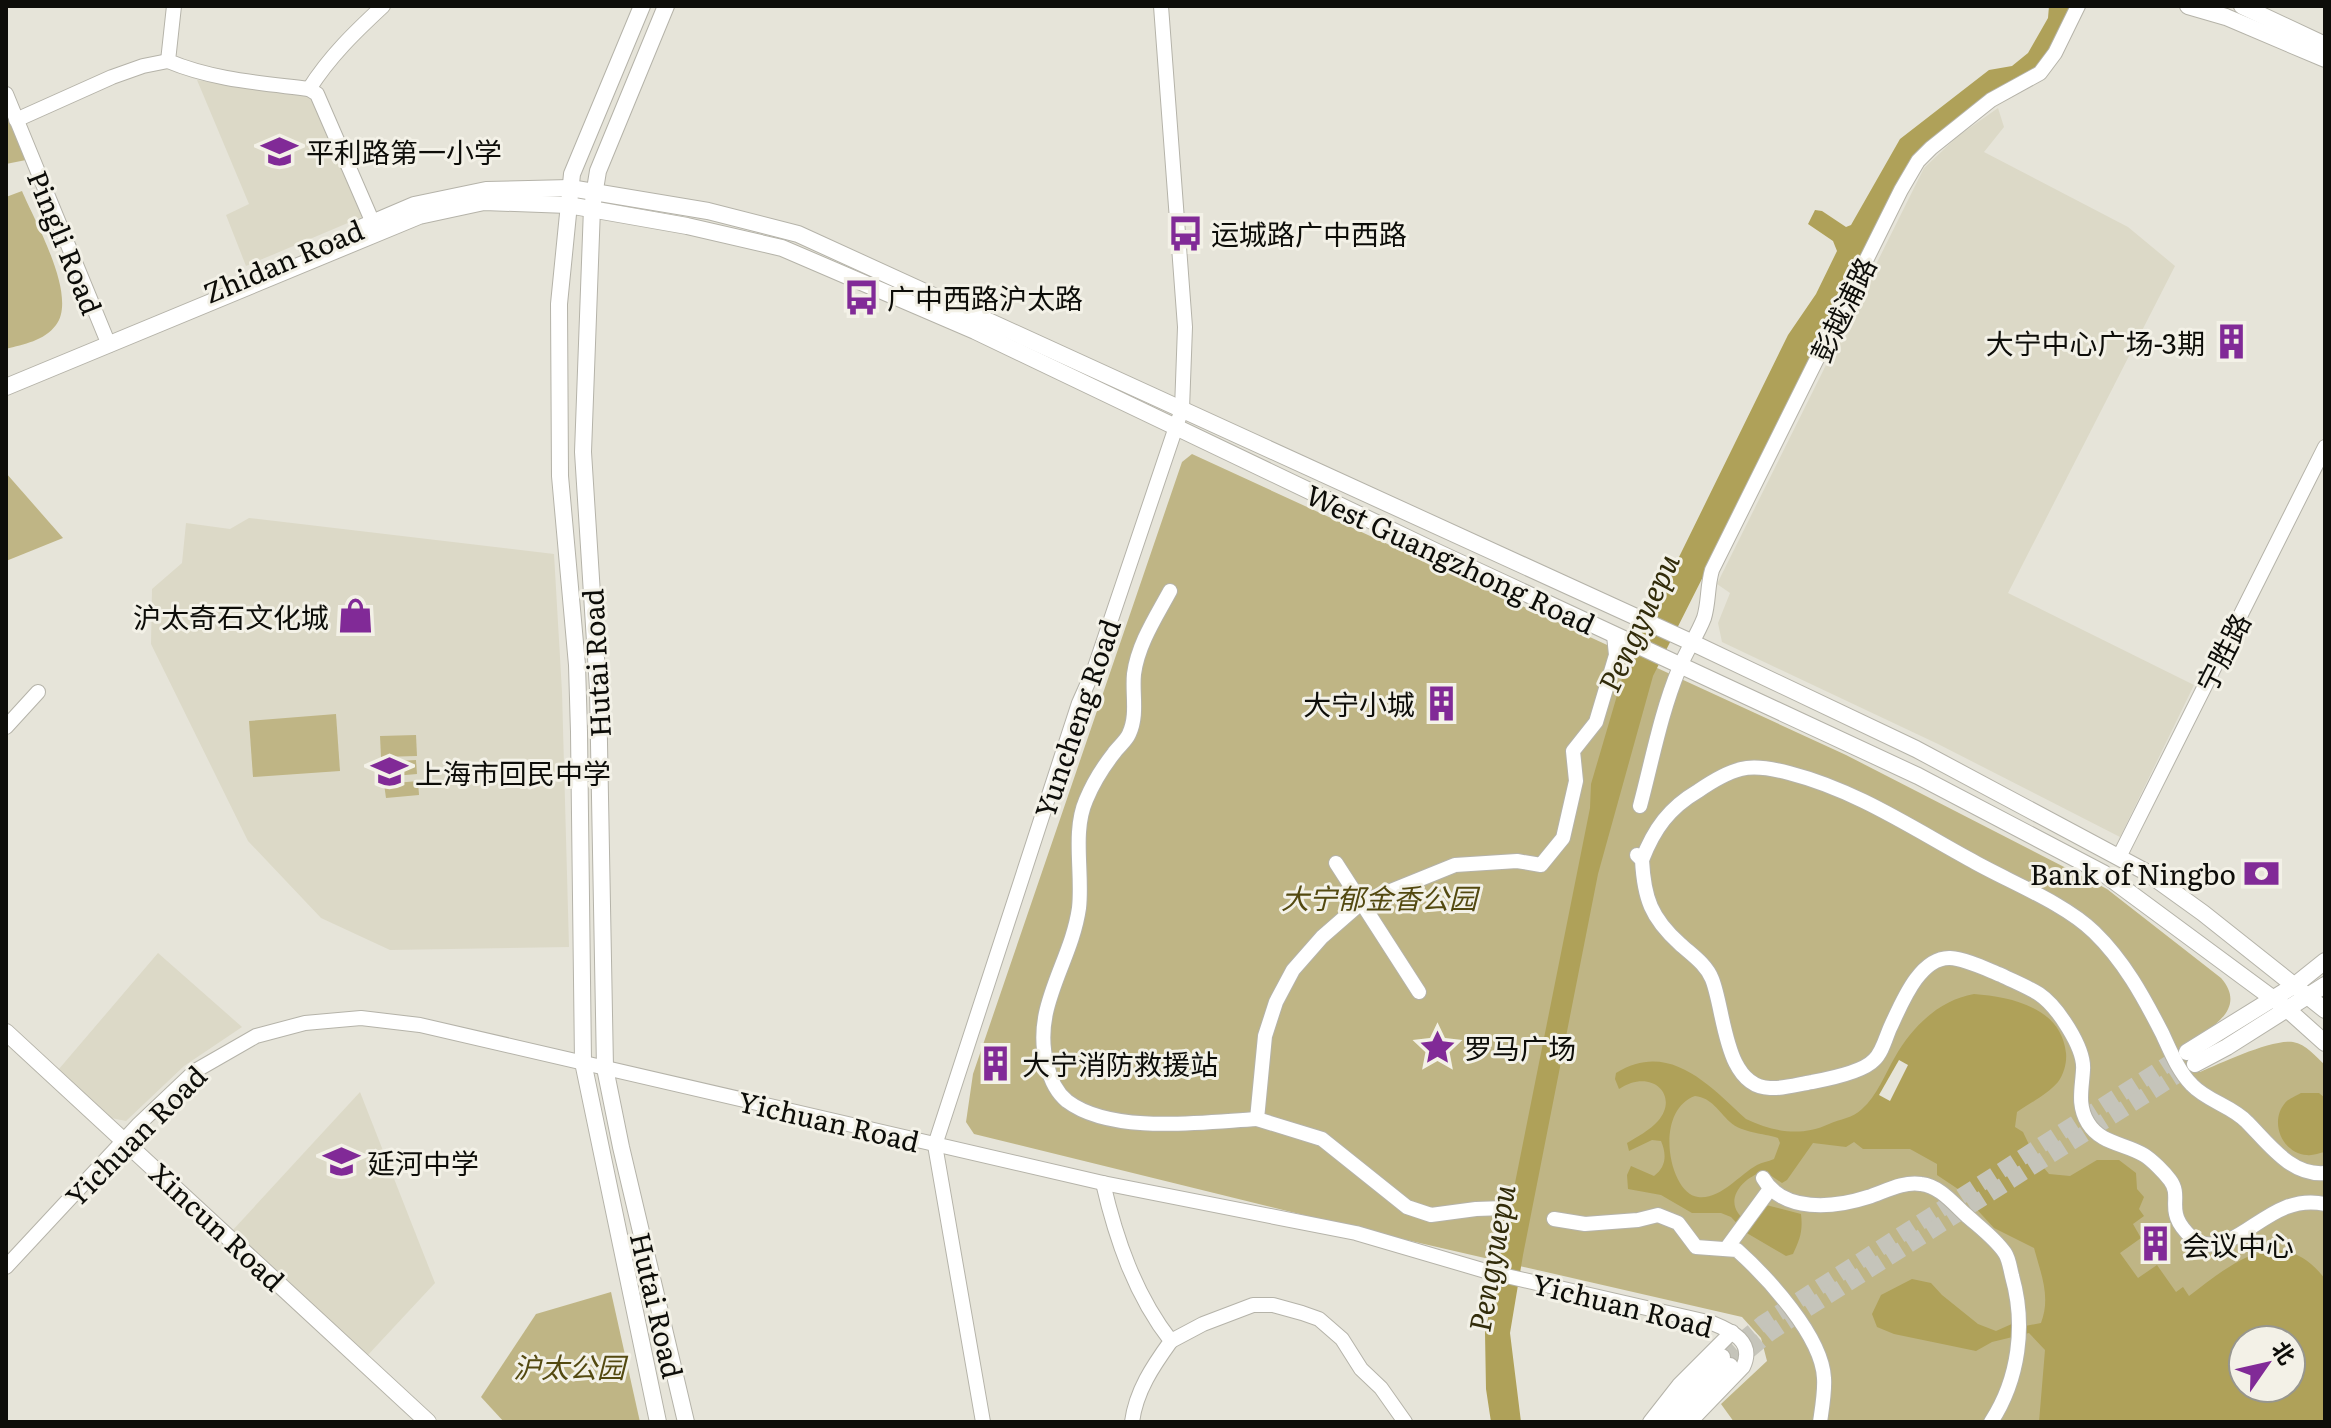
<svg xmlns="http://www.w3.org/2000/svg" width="2331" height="1428" viewBox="0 0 2331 1428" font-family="Literata,'Noto Sans SC',serif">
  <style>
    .built { fill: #dcd9c7 }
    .green { fill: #bfb585; fill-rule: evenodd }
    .water { fill: #afa159; fill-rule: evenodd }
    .pier { fill: #e6e4d9 }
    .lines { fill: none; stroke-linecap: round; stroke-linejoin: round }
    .major-tunnel { stroke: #c5c4ba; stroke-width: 16; stroke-dasharray: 16 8; stroke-linecap: butt }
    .minor-casing { stroke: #b5b3a9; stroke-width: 16 }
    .major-casing { stroke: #b5b3a9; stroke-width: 18 }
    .minor { stroke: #fff; stroke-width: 14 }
    .major { stroke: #fff; stroke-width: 16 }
    .labels { text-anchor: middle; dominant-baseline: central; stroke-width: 6; stroke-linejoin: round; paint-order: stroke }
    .poi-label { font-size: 28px; fill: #0d0d09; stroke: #f3f1e7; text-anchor: start }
    .street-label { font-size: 28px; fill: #0d0d09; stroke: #f3f1e7 }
    .park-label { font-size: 28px; font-style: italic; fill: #534910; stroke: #f3f1e7 }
    .water-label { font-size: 30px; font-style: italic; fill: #322c0a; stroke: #f3f1e7 }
  </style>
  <rect width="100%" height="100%" fill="#e6e4d9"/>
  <!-- built -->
  <g class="built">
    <polygon points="197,80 311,97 362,217 246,266 226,215 249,204"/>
    <polygon points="1998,108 2004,127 1984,152 2128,227 2175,266 2008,593 2194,685 2120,837 1938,744 1722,642 1718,623 1730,593 1717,584 1924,168 1958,136"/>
    <polygon points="249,518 554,554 562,692 569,947 390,950 321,918 248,841 151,644 152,589 182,563 186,523 230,529"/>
    <polygon points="158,953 242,1027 184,1066 126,1121 111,1118 59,1069"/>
    <polygon points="360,1092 435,1283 367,1356 232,1231"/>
  </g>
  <!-- green -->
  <g class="green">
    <polygon points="6,104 26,160 6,164"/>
    <path d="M22 191C35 222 78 296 56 325 44 341 24 344 6 349V197Z"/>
    <path d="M1192 454 1846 755 2107 889 2221 978C2249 1010 2208 1030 2183 1046L2200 1072C2221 1063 2272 1039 2293 1042 2306 1044 2316 1057 2325 1065V1422H1734L1721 1404 1767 1361 1761 1338 1742 1317 1385 1235 974 1134 966 1122 973 1074 1182 462ZM2243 1340H2291V1388H2243Z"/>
    <polygon points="6,473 63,538 6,561"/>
    <polygon points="336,714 340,771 253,777 249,721"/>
    <polygon points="416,735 417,756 381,757 380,736"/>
    <polygon points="416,760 417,774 383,777 382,762"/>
    <polygon points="418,781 419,795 386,798 384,784"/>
    <polygon points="611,1292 640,1422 504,1422 481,1397 536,1314"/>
  </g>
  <!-- water -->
  <g class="water">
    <polygon points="2049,6 2074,6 2045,63 1913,160 1653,676 1598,874 1523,1255 1510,1333 1521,1422 1491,1422 1486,1389 1485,1333 1590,808 1591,784 1626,665 1788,335 1816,294 1837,251 1833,241 1808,224 1815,210 1822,211 1846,227 1851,225 1900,139 1989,70 2012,66 2028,53 2048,18"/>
    <path d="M1974 994C2011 997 2061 1007 2066 1053 2067 1062 2064 1074 2058 1082 2048 1094 2030 1103 2017 1112L2015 1127 2023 1132 2035 1157 2049 1174 2070 1176 2097 1160H2119L2136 1173 2137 1189 2144 1197 2139 1209 2144 1216 2133 1224 2141 1238 2120 1253 2138 1278 2157 1265 2176 1292 2183 1287 2189 1296C2232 1263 2281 1221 2325 1279V1422H2039L2045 1350 2029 1333 1992 1342 1976 1351 1894 1334 1877 1327 1872 1314 1881 1295 1912 1279 1931 1283 1942 1295 1978 1324 1996 1331 2014 1323 2025 1326 2041 1323C2051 1297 2041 1274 2034 1248L1994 1228 1958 1189 1937 1175V1164L1910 1149H1863L1854 1142 1846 1147 1813 1143 1787 1180 1782 1183 1764 1171C1737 1180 1720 1207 1751 1224L1766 1205 1801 1214C1803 1231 1800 1239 1793 1254L1786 1256 1745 1232 1731 1217 1721 1213H1692L1661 1195 1628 1189 1627 1175 1631 1166 1654 1176C1666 1167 1667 1155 1661 1141L1652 1140 1629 1151 1627 1143C1637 1137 1650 1130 1658 1121 1680 1096 1652 1067 1619 1089L1615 1079 1616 1073C1669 1040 1709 1085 1746 1119 1774 1132 1801 1137 1829 1124 1840 1119 1853 1118 1862 1109 1877 1096 1885 1074 1895 1057 1912 1027 1939 1000 1974 994ZM1695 1096C1712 1098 1718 1111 1730 1122 1742 1133 1763 1133 1778 1138L1780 1143 1774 1159C1768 1162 1762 1162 1757 1165 1739 1175 1720 1200 1698 1197 1669 1194 1653 1111 1695 1096ZM2243 1340H2291V1388H2243Z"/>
    <path d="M2301 1093H2319L2325 1098V1152C2319 1153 2312 1156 2307 1155 2282 1153 2269 1122 2285 1103 2288 1099 2296 1096 2301 1093Z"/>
  </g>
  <!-- pier -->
  <polygon class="pier" points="1899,1060 1908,1065 1890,1101 1879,1095"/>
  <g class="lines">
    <!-- major-tunnel -->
    <g class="major-tunnel">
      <polyline points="1722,1357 1763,1323 2185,1053"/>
      <polyline points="1730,1366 1770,1333 1804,1311 2195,1064"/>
    </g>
    <defs>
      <g id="minor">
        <path d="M174 6 168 61C213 80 262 83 309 89 330 56 355 32 383 6"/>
        <polyline points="309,89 317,94 373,223"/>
        <polyline points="6,94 109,345"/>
        <polyline points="16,120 112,77 143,66 168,61"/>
        <path d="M1170 591C1156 617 1138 644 1134 674 1132 694 1138 715 1129 734 1126 741 1118 747 1114 753 1103 767 1093 783 1086 800 1072 832 1083 873 1079 908 1071 964 1031 1007 1047 1065 1050 1078 1056 1092 1067 1101 1112 1135 1203 1122 1257 1119"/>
        <polyline points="6,727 38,692"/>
        <path d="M1640 806C1652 761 1661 712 1679 669 1686 651 1697 636 1704 618 1709 602 1707 587 1712 570L1901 190 1918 161 1931 148 1991 100 2040 73 2055 53 2078 6"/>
        <path d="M1637 855 1642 860C1644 898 1651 918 1680 944 1692 955 1706 964 1712 979 1725 1011 1724 1087 1770 1088 1784 1089 1799 1084 1812 1082 1828 1079 1863 1072 1874 1060 1882 1053 1886 1037 1890 1028 1901 1005 1919 957 1950 958 1966 959 1986 969 2001 975 2013 981 2028 987 2039 994 2057 1006 2085 1048 2083 1070 2082 1089 2077 1105 2088 1123 2101 1144 2124 1143 2144 1155 2152 1160 2164 1172 2170 1180 2179 1192 2173 1202 2176 1214 2178 1225 2193 1242 2203 1244 2243 1251 2271 1192 2325 1204"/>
        <polyline points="2119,857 2325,447"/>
        <path d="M1642 860C1654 829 1669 808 1698 791 1711 782 1725 773 1741 769 1756 765 1774 769 1789 773 1855 790 1909 826 1969 859 2007 881 2063 902 2094 932 2124 961 2143 996 2162 1033 2170 1050 2178 1071 2192 1085 2207 1101 2232 1106 2247 1122 2269 1144 2291 1176 2325 1173"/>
        <polyline points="1336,863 1419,992"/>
        <path d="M1763 1178C1783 1213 1834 1208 1868 1197 1884 1192 1903 1181 1921 1184 1939 1186 1952 1202 1965 1214 1978 1226 1995 1238 2005 1253 2009 1259 2010 1268 2012 1276 2026 1325 2019 1379 1991 1422"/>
        <path d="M1103 1183C1116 1239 1135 1295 1171 1341 1153 1366 1136 1391 1132 1422"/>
        <polyline points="1505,1208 1476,1209 1431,1215 1407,1207 1322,1139 1257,1119 1265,1036 1276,1002 1293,970 1322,937 1361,903 1455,865 1517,861 1541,865 1563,838 1576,781 1573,751 1596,722 1616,655 1614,635"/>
        <path d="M1554 1219 1585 1224 1638 1220 1658 1215 1678 1223 1696 1247 1737 1250C1767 1277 1822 1336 1824 1378 1825 1392 1822 1408 1820 1422"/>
        <polyline points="1726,1249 1770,1189"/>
        <path d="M6 1267 139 1124 195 1071 256 1036 305 1023 361 1018 420 1025 1103 1183 1356 1233 1489 1272 1712 1323C1732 1331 1755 1342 1743 1367L1690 1422"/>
        <polyline points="1171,1341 1203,1324 1253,1305 1273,1305 1302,1313 1319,1319 1342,1339 1361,1369 1381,1388 1405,1422"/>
        <polyline points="983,1422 935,1145 1079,703 1095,667 1182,409 1185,327 1161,6"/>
        <polyline points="1650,1422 1679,1385 1732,1332"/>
      </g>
      <g id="major">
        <polyline points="642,6 572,174 559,304 560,476 577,665 579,732 583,1062 658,1422"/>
        <polyline points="666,6 598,171 592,208 583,452 598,689 605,1068 621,1147 686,1422"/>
        <polyline points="2188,6 2226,17 2325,59"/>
        <polyline points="2242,6 2325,45"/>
        <polyline points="360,228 414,205 486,190 570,188 708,211 798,234 1693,643 1916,749 2146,872 2203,913 2325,1010"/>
        <polyline points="6,387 419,216 484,202 568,205 687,226 782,248 975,331 1437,552 1918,776 2103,873 2287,1009 2325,1043"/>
        <polyline points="6,1032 428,1422"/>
        <polyline points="2187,1052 2295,985 2325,961"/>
        <polyline points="2195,1064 2227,1047 2325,985"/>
        <polyline points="1662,1422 1686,1392 1722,1357"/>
        <polyline points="1677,1422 1730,1366"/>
      </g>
    </defs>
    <!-- minor casing -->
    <use href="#minor" class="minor-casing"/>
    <!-- major casing -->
    <use href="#major" class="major-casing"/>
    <!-- minor -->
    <use href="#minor" class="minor"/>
    <!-- major -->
    <use href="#major" class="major"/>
  </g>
  <!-- icons -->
  <defs>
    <symbol id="school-bare" viewBox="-9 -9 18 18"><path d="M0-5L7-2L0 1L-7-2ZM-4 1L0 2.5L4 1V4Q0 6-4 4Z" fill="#812a97" stroke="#f3f1e7" stroke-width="2.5" paint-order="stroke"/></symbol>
    <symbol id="bus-bare" viewBox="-9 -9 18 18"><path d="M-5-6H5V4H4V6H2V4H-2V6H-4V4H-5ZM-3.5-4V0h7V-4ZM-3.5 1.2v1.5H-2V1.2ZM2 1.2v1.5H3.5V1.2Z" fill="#812a97" stroke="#f3f1e7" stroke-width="2.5" paint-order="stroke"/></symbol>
    <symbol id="building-bare" viewBox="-9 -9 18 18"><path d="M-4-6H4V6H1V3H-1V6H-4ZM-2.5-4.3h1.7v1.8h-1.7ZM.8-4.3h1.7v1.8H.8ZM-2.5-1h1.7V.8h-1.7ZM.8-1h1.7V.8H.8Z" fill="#812a97" stroke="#f3f1e7" stroke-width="2.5" paint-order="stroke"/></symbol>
    <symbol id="shop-bare" viewBox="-9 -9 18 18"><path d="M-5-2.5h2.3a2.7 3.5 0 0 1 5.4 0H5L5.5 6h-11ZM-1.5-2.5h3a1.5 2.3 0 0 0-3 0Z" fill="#812a97" stroke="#f3f1e7" stroke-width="2.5" paint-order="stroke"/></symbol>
    <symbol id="bank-bare" viewBox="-9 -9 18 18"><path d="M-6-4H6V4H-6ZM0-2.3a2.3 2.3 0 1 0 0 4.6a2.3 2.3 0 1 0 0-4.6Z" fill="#812a97" stroke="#f3f1e7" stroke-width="2.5" paint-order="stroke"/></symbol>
    <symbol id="sight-bare" viewBox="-9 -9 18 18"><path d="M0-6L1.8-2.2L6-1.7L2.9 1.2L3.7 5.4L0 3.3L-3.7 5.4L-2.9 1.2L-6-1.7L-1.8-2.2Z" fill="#812a97" stroke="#f3f1e7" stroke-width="2.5" paint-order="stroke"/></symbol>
  </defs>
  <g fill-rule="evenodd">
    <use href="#school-bare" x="254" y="126" width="51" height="51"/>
    <use href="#bus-bare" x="1160" y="208" width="51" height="51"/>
    <use href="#bus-bare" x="836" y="272" width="51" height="51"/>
    <use href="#building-bare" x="2206" y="316" width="51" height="51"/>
    <use href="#shop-bare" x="330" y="590" width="51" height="51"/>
    <use href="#building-bare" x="1416" y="678" width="51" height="51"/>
    <use href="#school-bare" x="364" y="746" width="51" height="51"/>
    <use href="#bank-bare" x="2236" y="848" width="51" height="51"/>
    <use href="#sight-bare" x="1412" y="1022" width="51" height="51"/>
    <use href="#building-bare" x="970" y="1038" width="51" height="51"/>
    <use href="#school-bare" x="316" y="1136" width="51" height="51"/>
    <use href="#building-bare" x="2130" y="1218" width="51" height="51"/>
  </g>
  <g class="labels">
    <!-- poi labels -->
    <g class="poi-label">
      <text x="306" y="151">平利路第一小学</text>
      <text x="1211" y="233">运城路广中西路</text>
      <text x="887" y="297">广中西路沪太路</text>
      <text x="2205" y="342" text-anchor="end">大宁中心广场-3期</text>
      <text x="329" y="616" text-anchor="end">沪太奇石文化城</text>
      <text x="1415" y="703" text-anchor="end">大宁小城</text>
      <text x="415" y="772">上海市回民中学</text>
      <text x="2236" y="873" text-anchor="end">Bank of Ningbo</text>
      <text x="1464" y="1047">罗马广场</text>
      <text x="1022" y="1063">大宁消防救援站</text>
      <text x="367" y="1162">延河中学</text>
      <text x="2182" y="1244">会议中心</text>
    </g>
    <!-- street labels -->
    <g class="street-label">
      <text transform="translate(66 242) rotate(68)">Pingli Road</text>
      <text transform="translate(283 260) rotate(-23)">Zhidan Road</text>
      <text transform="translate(1842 309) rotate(-64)">彭越浦路</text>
      <text transform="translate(1451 558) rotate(25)">West Guangzhong Road</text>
      <text transform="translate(2222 652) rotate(-63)">宁胜路</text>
      <text transform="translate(595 663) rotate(-93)">Hutai Road</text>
      <text transform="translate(1076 718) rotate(-71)">Yuncheng Road</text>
      <text transform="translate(829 1120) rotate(13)">Yichuan Road</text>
      <text transform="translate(135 1135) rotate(-45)">Yichuan Road</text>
      <text transform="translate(218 1226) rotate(43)">Xincun Road</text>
      <text transform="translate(1623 1304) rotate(14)">Yichuan Road</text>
      <text transform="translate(658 1305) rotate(77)">Hutai Road</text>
    </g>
    <!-- park labels -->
    <g class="park-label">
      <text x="1379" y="897">大宁郁金香公园</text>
      <text x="569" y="1366">沪太公园</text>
    </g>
    <!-- water labels -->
    <g class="water-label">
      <text transform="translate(1637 622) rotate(-65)">Pengyuepu</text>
      <text transform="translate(1490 1258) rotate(-80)">Pengyuepu</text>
    </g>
  </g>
  <!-- border -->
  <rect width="2331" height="1428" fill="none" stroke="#0d0d09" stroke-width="16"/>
  <!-- north arrow -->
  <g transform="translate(2267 1364) rotate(56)"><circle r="38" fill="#f3f1e7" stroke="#97968e" stroke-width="2"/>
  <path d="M0-6L14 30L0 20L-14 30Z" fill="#812a97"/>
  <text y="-12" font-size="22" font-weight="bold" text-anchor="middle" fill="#0d0d09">北</text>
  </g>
</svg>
